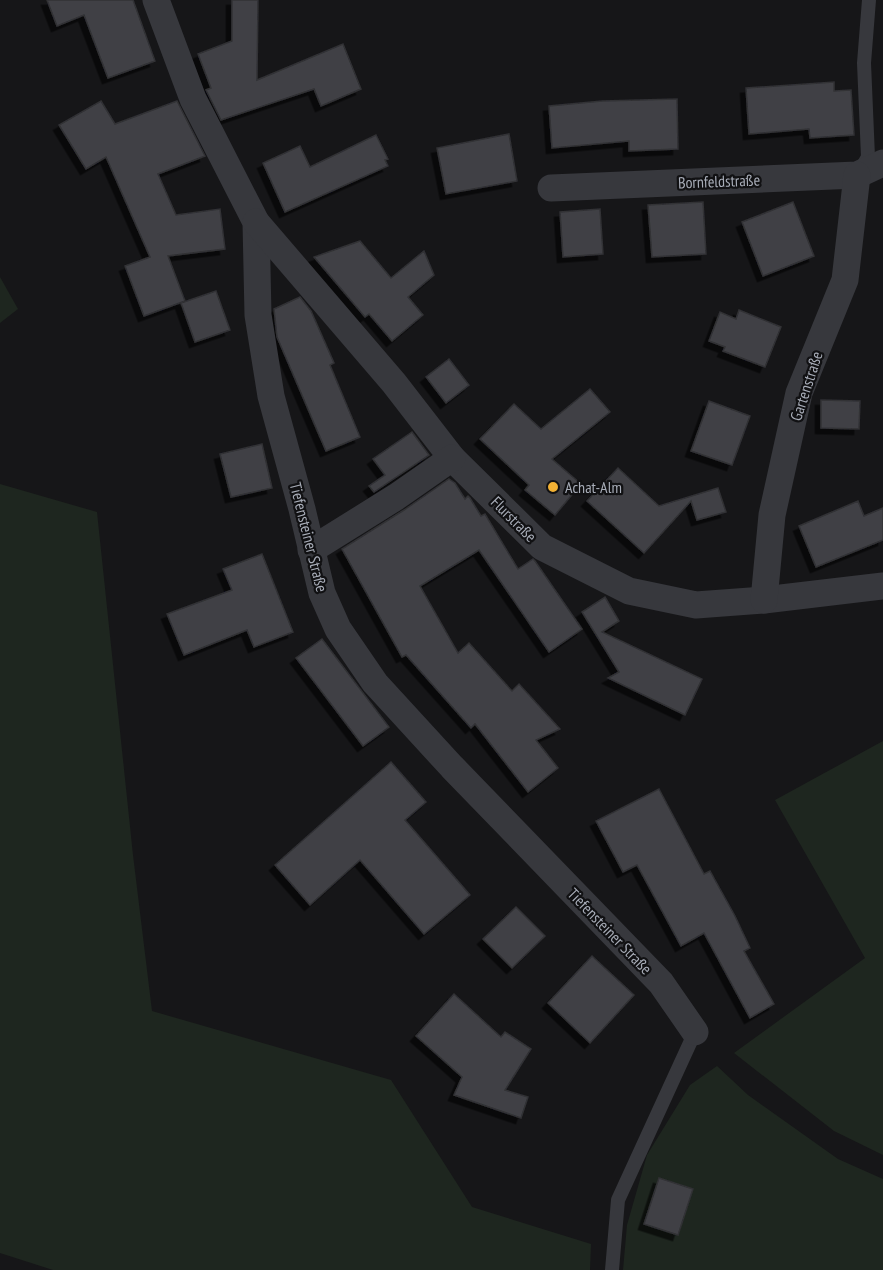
<svg xmlns="http://www.w3.org/2000/svg" width="883" height="1270" viewBox="0 0 883 1270" font-family="'PT Sans Narrow',sans-serif">
  <style>
    .green { fill: #1e261f }
    .building { fill: #404145; stroke: #303034; stroke-width: 1.5; filter: url(#shadow) }
    .lines { fill: none; stroke-linecap: round; stroke-linejoin: round }
    .service { stroke: #37383d; stroke-width: 14 }
    .minor { stroke: #37383d; stroke-width: 27 }
    .poi-dot { fill: #f2b134; stroke: #111113; stroke-width: 2 }
    .labels { text-anchor: middle; dominant-baseline: central; stroke-width: 4.5; stroke-linejoin: round; paint-order: stroke }
    .street-label { font-size: 16px; fill: #a8adb8; stroke: #111113 }
    .poi-label { font-size: 16px; fill: #a8adb8; stroke: #111113; text-anchor: start }
  </style>
  <defs>
    <filter id="shadow"><feDropShadow dx="-5.5" dy="5.5" stdDeviation="0" flood-color="#0009"/></filter>
  </defs>
  <rect width="100%" height="100%" fill="#161618"/>
  <!-- green -->
  <g class="green">
    <polygon points="0,277 18,309 0,323"/>
    <polygon points="0,484 97,512 133,855 152,1011 391,1080 472,1207 591,1244 590,1270 53,1270 0,1253"/>
    <polygon points="883,741 883,1155 834,1131 734,1053 865,958 775,800"/>
    <polygon points="717,1066 748,1095 838,1159 883,1179 883,1270 623,1270 627,1225 647,1155 690,1085"/>
  </g>
  <!-- building -->
  <g class="building">
    <polygon points="47,0 133,0 155,61 108,78 84,15 57,26"/>
    <polygon points="232,0 258,0 257,80 343,44 361,89 321,106 314,89 221,120 206,90 211,88 198,54 232,41"/>
    <polygon points="834,82 834,91 851,90 854,135 810,138 809,129 749,134 746,88"/>
    <polygon points="677,99 678,149 629,151 629,141 552,148 549,106 602,101"/>
    <polygon points="101,101 115,124 177,101 205,156 158,174 176,215 220,209 225,249 168,256 185,301 144,316 125,266 150,257 106,157 86,169 59,125"/>
    <polygon points="509,134 517,181 446,194 437,148"/>
    <polygon points="376,135 388,159 385,160 388,166 285,212 263,163 300,146 310,167"/>
    <polygon points="703,202 706,254 652,257 648,205"/>
    <polygon points="793,202 814,256 763,276 742,222"/>
    <polygon points="600,209 603,254 563,257 560,212"/>
    <polygon points="360,241 391,278 424,251 434,275 408,297 423,315 392,341 369,314 365,317 314,257"/>
    <polygon points="216,291 230,330 195,342 181,303"/>
    <polygon points="300,297 311,311 334,363 330,365 360,437 326,451 277,337 274,309"/>
    <polygon points="739,310 781,327 765,367 723,351 725,347 709,341 720,312 736,319"/>
    <polygon points="449,359 469,385 446,403 426,377"/>
    <polygon points="590,389 610,412 552,459 581,484 555,515 525,490 529,485 480,439 514,404 541,429"/>
    <polygon points="821,400 860,401 859,429 821,428"/>
    <polygon points="709,401 750,416 732,465 691,451"/>
    <polygon points="412,432 429,455 374,492 369,486 385,475 373,459"/>
    <polygon points="262,444 272,488 231,497 220,454"/>
    <polygon points="618,468 659,506 718,488 726,512 697,520 691,501 644,553 587,501"/>
    <polygon points="449,479 455,483 465,499 468,496 470,498 481,516 485,514 518,569 533,559 535,561 582,629 549,652 479,550 420,586 458,653 469,643 512,691 519,684 560,729 536,740 558,768 528,792 475,724 471,728 406,655 402,657 342,549 404,510"/>
    <polygon points="858,501 864,516 883,508 883,540 816,567 799,526"/>
    <polygon points="262,554 293,632 254,647 247,630 184,655 167,614 232,590 223,569"/>
    <polygon points="605,597 619,621 602,632 702,679 685,715 608,678 619,672 582,612"/>
    <polygon points="322,639 389,727 363,746 296,658"/>
    <polygon points="391,762 426,802 405,820 470,895 424,934 360,860 310,905 275,865"/>
    <polygon points="659,789 704,874 710,871 735,916 750,948 744,951 774,1004 750,1018 704,933 681,946 637,865 623,872 596,821"/>
    <polygon points="516,907 545,936 512,968 483,939"/>
    <polygon points="592,956 634,995 590,1043 548,1003"/>
    <polygon points="454,994 501,1037 505,1032 531,1049 505,1090 528,1097 521,1118 454,1095 462,1077 416,1036"/>
    <polygon points="659,1178 693,1189 678,1235 644,1224"/>
  </g>
  <g class="lines">
    <!-- service -->
    <g class="service">
      <polyline points="860,171 868,157 864,63 869,0"/>
      <polyline points="612,1270 618,1200 695,1032"/>
    </g>
    <!-- minor -->
    <g class="minor">
      <polyline points="156,0 193,99 256,222 258,315 271,396 302,509 322,593 338,629 375,683 452,767 661,983 695,1032"/>
      <polyline points="551,188 857,175 883,163"/>
      <polyline points="256,222 394,383 452,458 542,547 629,591 696,605 764,600 883,586"/>
      <polyline points="311,550 396,497 452,458"/>
      <polyline points="764,600 772,515 799,393 845,280 857,175"/>
    </g>
  </g>
  <!-- markers -->
  <circle class="poi-dot" cx="553" cy="487" r="6"/>
  <g class="labels">
    <!-- street labels -->
    <g class="street-label">
      <text transform="translate(719 181) rotate(-2)">Bornfeldstraße</text>
      <text transform="translate(806 386) rotate(-72)">Gartenstraße</text>
      <text transform="translate(514 519) rotate(45)">Flurstraße</text>
      <text transform="translate(309 537) rotate(76)">Tiefensteiner Straße</text>
      <text transform="translate(610 931) rotate(46)">Tiefensteiner Straße</text>
    </g>
    <!-- poi labels -->
    <g class="poi-label">
      <text x="565" y="487">Achat-Alm</text>
    </g>
  </g>
</svg>
